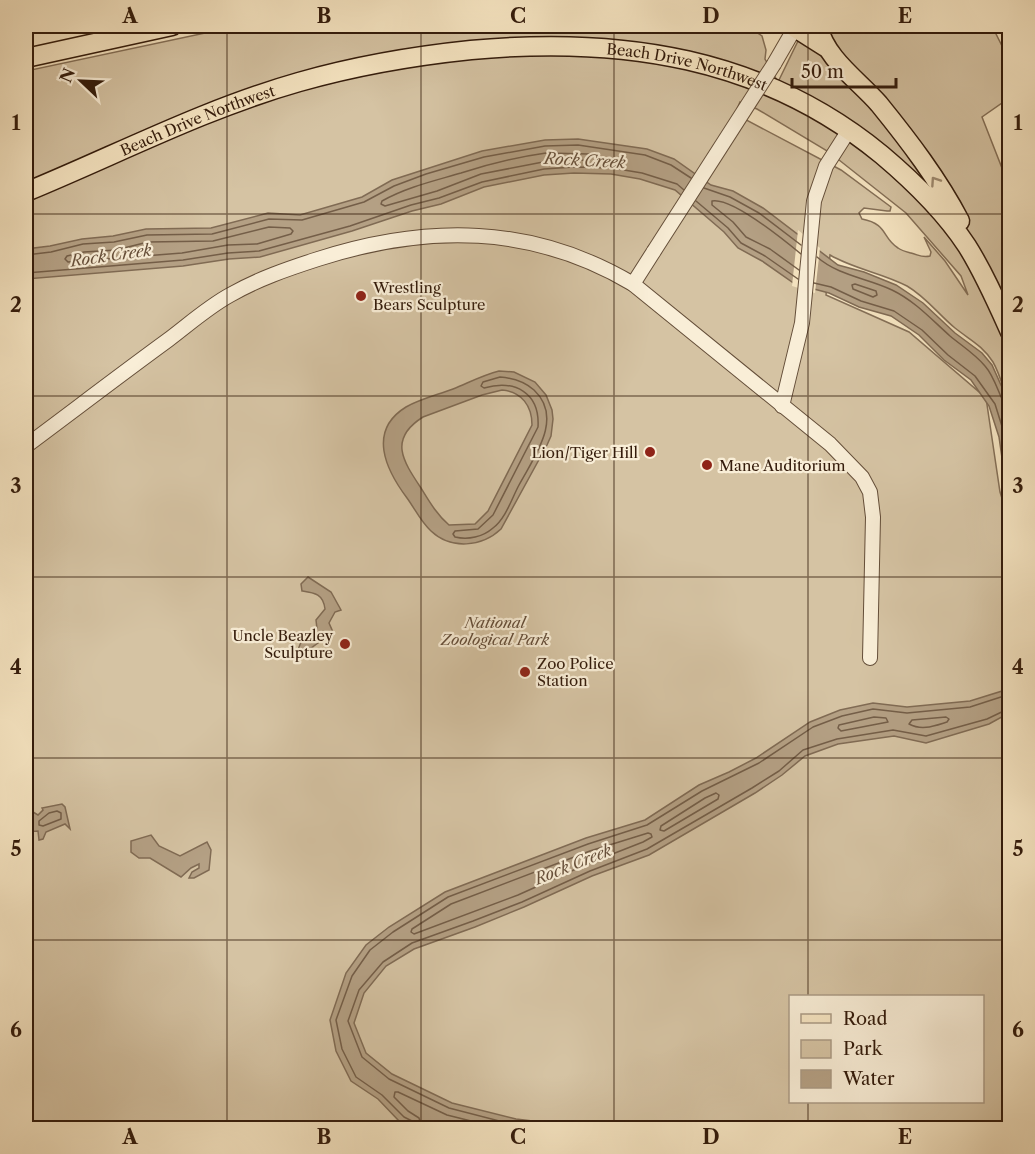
<svg xmlns="http://www.w3.org/2000/svg" width="1035" height="1154" viewBox="0 0 1035 1154" font-family="'Libre Caslon Text',serif">
  <style>
    .green { fill: #d5c3a3; stroke: #846f57; stroke-width: 1.5; fill-rule: evenodd }
    .water { fill: #b4a084; stroke: #806b54; stroke-width: 1.5; fill-rule: evenodd }
    .pier { fill: #f6e5c2 }
    .lines { fill: none; stroke-linecap: round; stroke-linejoin: round }
    .shore { stroke: #745e48; stroke-width: 1.5 }
    .minor-casing { stroke: #644e39; stroke-width: 16 }
    .major-casing { stroke: #331b0b; stroke-width: 21 }
    .minor { stroke: #f9eed7; stroke-width: 14 }
    .major { stroke: #f6e5c2; stroke-width: 18 }
    .minor-bridge-casing { stroke: #644e39; stroke-width: 16; stroke-linecap: butt }
    .minor-bridge { stroke: #f9eed7; stroke-width: 14 }
    .oneway { stroke: #9e8a70 }
    .grid { fill: none; stroke: #331b0b; stroke-width: 1.5; stroke-opacity: 0.55 }
    .poi-dot { fill: #8f2418; stroke: #f9eed7; stroke-width: 2 }
    .labels { text-anchor: middle; dominant-baseline: central; stroke-width: 4.5; stroke-linejoin: round; paint-order: stroke }
    .street-label { font-size: 15px; fill: #331b0b; stroke: #f9eed7 }
    .poi-label { font-size: 15px; fill: #331b0b; stroke: #f9eed7; text-anchor: start }
    .park-label { font-size: 15px; font-style: italic; fill: #644d39; stroke: #f9eed7 }
    .water-label { font-size: 16px; font-style: italic; fill: #67503b; stroke: #f9eed7 }
    .neatline { fill: none; stroke: #331b0b; stroke-width: 2 }
    .grid-label { font-size: 20px; text-anchor: middle; font-weight: bold; fill: #331b0b }
  </style>
  <rect width="100%" height="100%" fill="#f6e5c2"/>
  <filter id="stains"><feTurbulence type="fractalNoise" baseFrequency=".00333" numOctaves="4"/><feColorMatrix values="0 0 0 0 .2 0 0 0 0 .09 0 0 0 0 .02 0 0 0 .5 -.17"/></filter>
  <radialGradient id="worn" r=".72"><stop offset=".6" stop-color="#630" stop-opacity="0"/><stop offset="1" stop-color="#630" stop-opacity=".3"/></radialGradient>
  <!-- green -->
  <path class="green" d="M238 26H726L750 28 762 36 766 50 765 59 778 82 799 39 816 26H992L1010 62 1009 98 982 117 1009 186V404C1004 391 1000 374 993 362 982 345 970 340 955 328 939 315 926 297 907 286 882 273 854 269 830 255L826 295 909 332 986 398 1000 492 1010 523 1009 1128H26V71ZM740 102 757 109 829 152 906 213 961 276 968 295 945 261 924 237 931 252 930 256C922 258 919 255 911 253 907 252 902 251 898 248 882 238 888 224 862 219L859 213 864 208 887 211H890L891 207 841 170 735 114ZM790 996H982V1102H790Z"/>
  <!-- water -->
  <g class="water">
    <polygon points="578,139 647,149 674,159 711,185 733,191 763,208 838,265 864,272 896,285 923,303 955,333 982,353 992,365 1009,403 1009,507 999,437 989,406 971,380 944,360 919,335 891,316 859,307 829,293 795,284 762,261 738,248 724,232 675,190 640,179 611,174 574,173 544,175 484,187 441,204 412,211 352,231 260,257 229,259 183,266 26,279 26,249 50,246 82,239 113,236 146,229 211,228 268,213 300,215 362,197 392,180 482,151 545,140"/>
    <path d="M499 371 514 372 535 382 546 395 552 410 553 419 551 436 547 445 501 529C482 547 451 550 431 531 421 522 415 509 407 498 386 470 367 431 406 407 420 399 437 395 453 389 468 383 483 375 499 371ZM502 390C522 392 532 406 532 425L488 511 475 524 449 525C437 515 429 501 421 488 403 461 388 439 423 417L482 395Z"/>
    <path d="M308 577 331 592 341 610 335 612 329 623 333 632 311 648 298 650 302 639 317 629 316 620 325 609C323 594 315 593 302 591L301 584Z"/>
    <polygon points="1009,682 1009,713 989,724 926,743 894,736 838,744 805,756 782,775 755,793 649,855 592,876 524,907 475,927 414,949 386,966 364,993 354,1023 366,1053 392,1074 452,1103 516,1119 591,1128 415,1128 401,1123 378,1099 351,1081 336,1051 330,1020 346,973 366,945 389,927 445,892 586,838 645,820 699,785 729,772 756,758 810,722 840,710 873,703 907,707 970,701 1002,691"/>
    <polygon points="62,804 65,807 70,829 65,824 46,832 43,839 39,840 38,831 26,832 26,818 33,812 38,815 43,810 42,808"/>
    <polygon points="151,835 159,846 180,856 207,842 211,850 209,870 194,878 189,878 192,872 199,868 199,864 191,868 181,877 150,858 139,858 131,852 131,841"/>
  </g>
  <!-- pier -->
  <polygon class="pier" points="798,230 820,248 815,293 792,286"/>
  <g class="lines">
    <!-- shore -->
    <g class="shore">
      <path d="M546 153 589 154 591 157 588 160 543 162 481 174 437 191 385 206 381 204 382 201C407 187 434 181 461 173 489 164 517 157 546 153Z"/>
      <polyline points="704,188 730,197 759,213 801,245"/>
      <polyline points="696,201 728,228 741,243 765,256 798,279"/>
      <polygon points="269,227 290,228 293,231 291,234 257,244 228,245 182,253 68,262 65,259 67,256 84,252 116,250 148,242 213,241"/>
      <polyline points="26,255 51,252 83,244 114,242 147,235 212,234 269,219 302,220 364,202 394,186 426,174 484,157 545,146 578,145 645,155 671,165 691,178"/>
      <path d="M817 257C839 276 867 278 892 290 915 301 932 320 950 336 962 346 975 354 985 366 993 375 997 388 1002 399L1010 401"/>
      <path d="M799 270 770 249 746 237 733 222 712 205V201C731 197 784 240 801 254"/>
      <polyline points="26,273 183,260 228,253 259,251 350,226 411,205 439,198 482,182 544,169 574,167 612,168 642,173 677,184 684,190"/>
      <polyline points="814,283 831,287 861,301 894,311 922,330 948,355 975,376 995,404 1005,436 1010,473"/>
      <polygon points="855,284 876,291 877,295 873,297 853,289 852,285"/>
      <path d="M500 377C513 378 524 381 534 390 564 418 534 457 519 485 512 498 506 518 493 528 483 537 468 540 455 537L453 534 455 531 478 529 493 515 538 427C540 393 515 379 484 388L481 386 483 382Z"/>
      <polygon points="874,717 886,718 888,722 841,731 838,728 839,725"/>
      <path d="M946 717 949 719 947 722C934 726 922 731 909 724L912 720Z"/>
      <polygon points="716,793 719,795 718,799 664,831 660,830 661,826 705,798"/>
      <polygon points="57,811 61,813 61,819 43,826 39,825 39,821 49,813"/>
      <polygon points="648,833 651,834 652,837 643,842 587,864 518,895 414,934 411,932 412,929 451,904 590,851"/>
      <polyline points="415,1128 412,1121 404,1117 382,1095 356,1077 342,1049 336,1020 352,976 370,950 393,932 448,897 588,844 647,825 702,791 759,763 813,727 842,716 873,709 907,713 970,707 1004,696 1010,691"/>
      <polyline points="422,1128 419,1118 408,1111 394,1097 395,1092 398,1092 447,1115 499,1128"/>
      <polyline points="541,1128 515,1125 449,1108 389,1079 362,1057 348,1021 359,990 383,962 412,943 473,921 522,902 590,871 647,849 752,788 779,771 803,750 837,739 893,730 926,736 987,719 1010,708"/>
    </g>
    <defs>
      <g id="minor">
        <polyline points="774,64 796,26"/>
        <polyline points="633,284 654,251"/>
        <polyline points="782,406 802,323 814,201 826,166 849,130"/>
        <path d="M26 446C73 411 120 375 168 340 188 325 208 307 230 295 258 279 287 269 318 259 427 224 532 224 633 284L830 444 862 477 870 492 873 517 870 658"/>
      </g>
      <g id="major">
        <path d="M818 26C826 59 857 79 879 104 909 141 938 179 960 221"/>
        <polyline points="795,28 825,47"/>
        <polyline points="26,58 172,26"/>
        <path id="s1" d="M26 192C116 155 204 109 299 82 355 66 413 56 471 50 621 36 763 57 882 155 914 182 944 211 967 246 984 273 997 303 1010 332"/>
      </g>
    </defs>
    <!-- minor casing -->
    <use href="#minor" class="minor-casing"/>
    <!-- major casing -->
    <use href="#major" class="major-casing"/>
    <!-- minor -->
    <use href="#minor" class="minor"/>
    <!-- major -->
    <use href="#major" class="major"/>
    <defs>
      <polyline id="minor-bridge" points="654,251 774,64"/>
    </defs>
    <!-- minor-bridge casing -->
    <use href="#minor-bridge" class="minor-bridge-casing"/>
    <!-- minor-bridge -->
    <use href="#minor-bridge" class="minor-bridge"/>
  </g>
  <!-- one-way arrows -->
  <defs><path id="oneway-chevron" d="M-2-3.5L2.5 0L-2 3.5" fill="none" stroke-width="1.6" stroke-linecap="round" stroke-linejoin="round" transform="scale(1.5)"/></defs>
  <use class="oneway" href="#oneway-chevron" transform="translate(935 181) rotate(-124)"/>
  <!-- grid -->
  <path class="grid" d="M227 26V1128M421 26V1128M614 26V1128M808 26V996M26 214H1010M26 396H1010M26 577H1010M26 758H1010M26 940H1010M808 1102V1128"/>
  <!-- markers -->
  <g class="poi-dot">
    <circle cx="361" cy="296" r="6"/>
    <circle cx="650" cy="452" r="6"/>
    <circle cx="707" cy="465" r="6"/>
    <circle cx="345" cy="644" r="6"/>
    <circle cx="525" cy="672" r="6"/>
  </g>
  <g class="labels">
    <!-- street labels -->
    <g class="street-label">
      <text stroke="none"><textPath href="#s1" startOffset="688">Beach Drive Northwest</textPath></text>
      <text stroke="none"><textPath href="#s1" startOffset="186">Beach Drive Northwest</textPath></text>
    </g>
    <!-- poi labels -->
    <g class="poi-label">
      <text x="373" y="287">Wrestling<tspan x="373" dy="17">Bears Sculpture</tspan></text>
      <text x="638" y="452" text-anchor="end">Lion/Tiger Hill</text>
      <text x="719" y="465">Mane Auditorium</text>
      <text x="333" y="635" text-anchor="end">Uncle Beazley<tspan x="333" dy="17">Sculpture</tspan></text>
      <text x="537" y="663">Zoo Police<tspan x="537" dy="17">Station</tspan></text>
    </g>
    <!-- park labels -->
    <g class="park-label">
      <text x="495" y="622">National<tspan x="495" dy="17">Zoological Park</tspan></text>
    </g>
    <!-- water labels -->
    <g class="water-label">
      <text transform="translate(585 160) rotate(3)">Rock Creek</text>
      <text transform="translate(111 255) rotate(-8)">Rock Creek</text>
      <text transform="translate(573 864) rotate(-22)">Rock Creek</text>
    </g>
  </g>
  <!-- margin -->
  <rect width="1035" height="1154" fill="none" stroke="#f6e5c2" stroke-width="66"/>
  <!-- legend -->
  <rect x="789" y="995" width="195" height="108" fill="#f9eed7" stroke="#aa9a85" stroke-width="1.5"/>
  <rect x="801" y="1014" width="30" height="9" fill="#f6e5c2" stroke="#aa9a85" stroke-width="1.5"/>
  <text x="843" y="1025" font-size="18" fill="#331b0b">Road</text>
  <rect x="801" y="1040" width="30" height="18" fill="#d5c3a3" stroke="#aa9a85" stroke-width="1.5"/>
  <text x="843" y="1055" font-size="18" fill="#331b0b">Park</text>
  <rect x="801" y="1070" width="30" height="18" fill="#b4a084" stroke="#aa9a85" stroke-width="1.5"/>
  <text x="843" y="1085" font-size="18" fill="#331b0b">Water</text>
  <!-- north arrow -->
  <g transform="translate(81 81) rotate(293)" stroke="#f9eed7" stroke-width="4.5" paint-order="stroke">
  <path d="M0-4.5L10 22L0 15L-10 22Z" fill="#331b0b"/>
  <text y="-9" font-size="16" font-weight="bold" text-anchor="middle" fill="#331b0b">N</text>
  </g>
  <!-- scale -->
  <path d="M792 78v9h104v-9" fill="none" stroke="#331b0b" stroke-width="3"/>
  <text x="801" y="78" font-size="18" fill="#331b0b" stroke="#f9eed7" stroke-width="4.5" paint-order="stroke">50 m</text>
  <rect x="33" y="33" width="969" height="1088" class="neatline"/>
  <g class="grid-label">
    <text x="130" y="23">A</text>
    <text x="324" y="23">B</text>
    <text x="518" y="23">C</text>
    <text x="711" y="23">D</text>
    <text x="905" y="23">E</text>
    <text x="16" y="130">1</text>
    <text x="1018" y="130">1</text>
    <text x="16" y="312">2</text>
    <text x="1018" y="312">2</text>
    <text x="16" y="493">3</text>
    <text x="1018" y="493">3</text>
    <text x="16" y="674">4</text>
    <text x="1018" y="674">4</text>
    <text x="16" y="856">5</text>
    <text x="1018" y="856">5</text>
    <text x="16" y="1037">6</text>
    <text x="1018" y="1037">6</text>
    <text x="130" y="1144">A</text>
    <text x="324" y="1144">B</text>
    <text x="518" y="1144">C</text>
    <text x="711" y="1144">D</text>
    <text x="905" y="1144">E</text>
  </g>
  <rect width="100%" height="100%" filter="url(#stains)"/>
  <rect width="100%" height="100%" fill="url(#worn)"/>
</svg>
